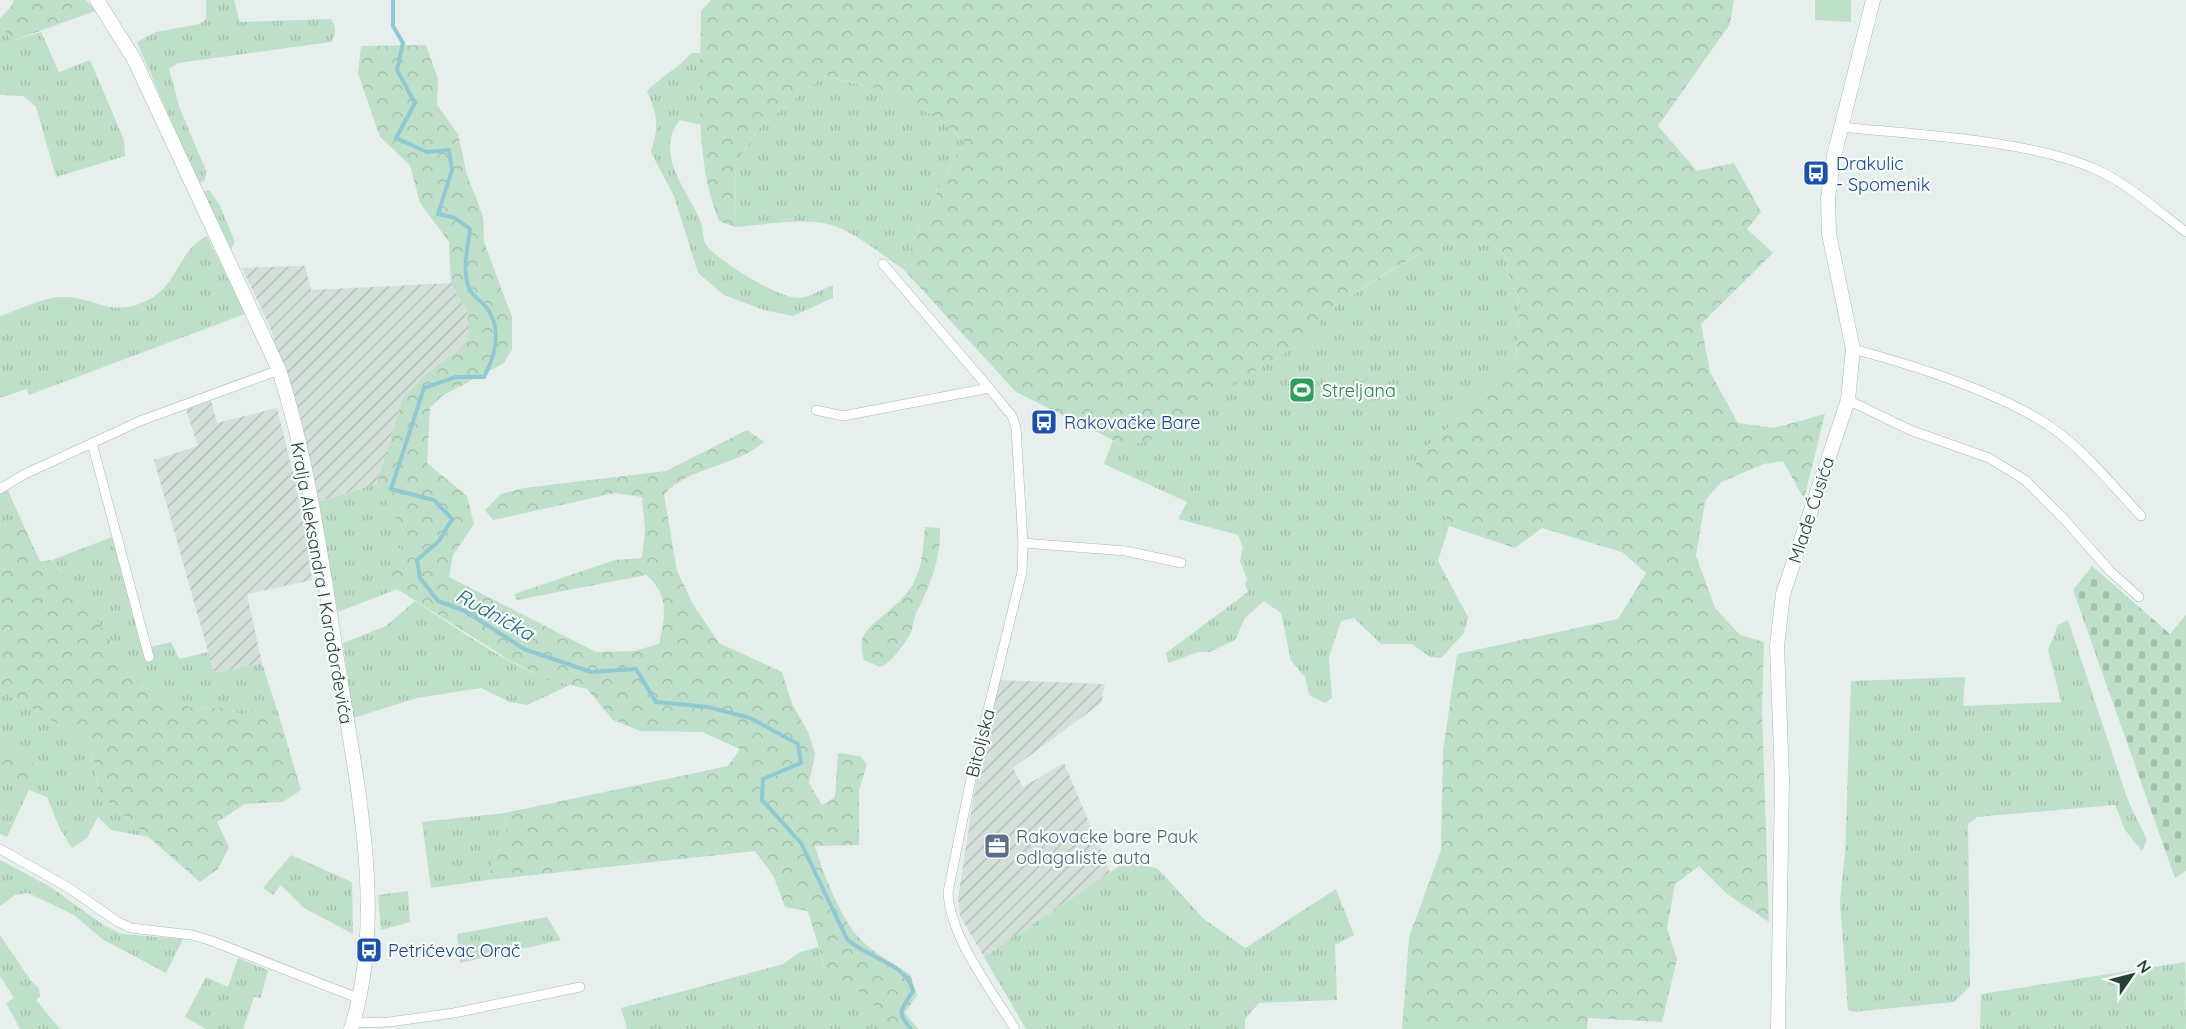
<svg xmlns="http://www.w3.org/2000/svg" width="2186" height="1029" viewBox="0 0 2186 1029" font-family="Quicksand,sans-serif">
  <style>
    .industrial { fill: url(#industrial-furrows) }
    .grass { fill: url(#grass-tufts) }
    .forest { fill: url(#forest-crowns) }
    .cemetery { fill: url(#cemetery-stones) }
    .pitch { fill: #bfe0c8 }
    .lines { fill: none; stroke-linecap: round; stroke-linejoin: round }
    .stream { stroke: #8ec9d4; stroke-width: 4 }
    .street-casing { stroke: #a8b8b2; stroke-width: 10 }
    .secondary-casing { stroke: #a4bbb3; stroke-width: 15 }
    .street { stroke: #fff; stroke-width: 9 }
    .secondary { stroke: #fff; stroke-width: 14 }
    .labels { text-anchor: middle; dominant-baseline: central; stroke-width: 4.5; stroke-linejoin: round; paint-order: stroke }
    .transit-label { font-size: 18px; fill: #164399; stroke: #f7fbf9; text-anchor: start }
    .leisure-label { font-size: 18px; fill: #27864d; stroke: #f7fbf9; text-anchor: start }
    .street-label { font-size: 18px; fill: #24423a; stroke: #f7fbf9 }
    .service-label { font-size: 18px; fill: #4e5e75; stroke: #f7fbf9; text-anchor: start }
    .water-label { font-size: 20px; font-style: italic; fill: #1c6f80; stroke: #f7fbf9 }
  </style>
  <defs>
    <pattern id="industrial-furrows" width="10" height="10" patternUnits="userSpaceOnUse" patternTransform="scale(1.5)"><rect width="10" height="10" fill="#d4dfda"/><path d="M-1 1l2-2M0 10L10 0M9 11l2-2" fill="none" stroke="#b6c1bc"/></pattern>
    <pattern id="grass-tufts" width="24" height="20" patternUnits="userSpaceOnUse" patternTransform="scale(1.5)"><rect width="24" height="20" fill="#bfe0c8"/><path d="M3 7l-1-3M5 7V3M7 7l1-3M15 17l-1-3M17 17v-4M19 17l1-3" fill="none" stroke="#a4c1ad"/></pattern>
    <pattern id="forest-crowns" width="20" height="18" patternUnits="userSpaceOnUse" patternTransform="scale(1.5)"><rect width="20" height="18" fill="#bfe0c8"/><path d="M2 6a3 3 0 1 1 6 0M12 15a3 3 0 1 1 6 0" fill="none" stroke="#a4c1ad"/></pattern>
    <pattern id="cemetery-stones" width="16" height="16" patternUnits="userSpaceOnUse" patternTransform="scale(1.5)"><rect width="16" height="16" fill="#bfe0c8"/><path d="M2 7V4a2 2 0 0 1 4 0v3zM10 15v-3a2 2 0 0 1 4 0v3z" fill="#a4c1ad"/></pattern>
  </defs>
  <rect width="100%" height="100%" fill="#e6efeb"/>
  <!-- industrial -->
  <g class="industrial">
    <polygon points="305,266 311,290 451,283 468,313 468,343 424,375 402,400 377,484 316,502 287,380 270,327 242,268"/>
    <polygon points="211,400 217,423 277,408 303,515 312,580 247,594 262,663 214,673 154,460 198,446 186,410"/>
    <polygon points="998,680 1105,684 1101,703 1013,768 1023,787 1064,763 1110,872 984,957 960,916 958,899 974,793"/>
  </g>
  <!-- grass -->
  <g class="grass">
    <path d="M206 0H234L240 22 331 19C336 27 337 34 331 42L178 63 169 69 180 109 206 171 205 180 198 184 137 42 156 32 200 24 206 19Z"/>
    <polygon points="0,24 12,41 41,32 59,72 90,60 124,140 125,156 56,177 36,107 23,96 0,95"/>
    <path d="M691 53H701L702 125 680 120C653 152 687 190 700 220 704 228 702 240 707 246 720 262 778 298 798 298 808 298 823 289 833 285V298L793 316 764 310 724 295 698 273 674 196 651 152C659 125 658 117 647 91 661 76 677 70 691 53Z"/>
    <path d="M824 76 891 92 930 112 964 141 920 225 903 269C880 254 855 231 828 224 799 218 765 225 735 227L736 162 761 126Z"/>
    <polygon points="209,190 219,204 235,242 231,249 203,192"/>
    <path d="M207 236 245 314 29 395 26 389 0 398V316C18 310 42 298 61 297 97 296 110 320 150 299 178 284 179 249 207 236Z"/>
    <polygon points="1466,242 1497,247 1506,257 1508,273 1520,301 1516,360 1460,405 1451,425 1421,452 1415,465 1428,495 1444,509 1449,526 1438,561 1468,617 1464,633 1441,658 1430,657 1412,644 1381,644 1354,618 1341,621 1329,657 1332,698 1325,703 1309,695 1305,677 1291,661 1281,613 1264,601 1245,618 1235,640 1210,652 1198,652 1168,663 1166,653 1248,592 1245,585 1247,579 1240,561 1243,548 1238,535 1178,519 1187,502 1104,464 1113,440 1127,447 1313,336 1320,321 1337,305 1387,273 1432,247"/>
    <polygon points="377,484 407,537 389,566 397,589 338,612 316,502"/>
    <polygon points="7,488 21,520 7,528 0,516 0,494"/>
    <polygon points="112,537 147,662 154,660 150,647 171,642 179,659 208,652 214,673 262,663 280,719 260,706 242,715 225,707 195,709 144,688 129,675 108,636 52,560"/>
    <path d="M415 601C464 632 513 671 570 685L527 705 510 702 481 688 417 698 353 718 343 643 386 626Z"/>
    <polygon points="2068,620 2127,798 2147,840 2142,851 2125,830 2115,805 1977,817 1968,824 1970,986 1954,1002 1853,1012 1848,1010 1840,901 1845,854 1851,681 1965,677 1963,706 2061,702 2048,650 2058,625"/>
    <polygon points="0,690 85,740 94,763 99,794 149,837 111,830 98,817 87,838 72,848 59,827 47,797 29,790 7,837 0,834 0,781 24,788 36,765 0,747"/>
    <polygon points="505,813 507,840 495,855 488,880 431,888 422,822"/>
    <polygon points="291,855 352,882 353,934 304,908 281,885 273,895 263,888"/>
    <polygon points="0,860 49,886 102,924 121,934 183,939 166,973 102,939 74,915 28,893 15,895 0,906"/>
    <polygon points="1128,860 1158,869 1204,919 1245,948 1336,889 1354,935 1335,945 1337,1000 1259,1003 1245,1019 1245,1029 1026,1029 984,957"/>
    <polygon points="408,891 410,922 381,930 378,895"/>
    <polygon points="547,917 561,940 460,963 457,934"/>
    <polygon points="0,935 31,981 39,988 40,996 36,1000 60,1029 20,1029 6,1003 14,998 0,976"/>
    <path d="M818 947 825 969C855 987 873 997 889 1029H627L621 1008 783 964 800 952Z"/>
    <polygon points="238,958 268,970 261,998 254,997 243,1029 206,1029 185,1017 206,977 228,987"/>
    <polygon points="2185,962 2186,1029 1980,1029 1981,994"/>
  </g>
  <!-- forest -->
  <g class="forest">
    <polygon points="14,0 86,0 95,11 12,41 0,24 0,18 10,8"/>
    <path d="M711 0H1734L1730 24 1658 126 1697 171 1734 163 1761 212 1747 229 1773 253 1701 324 1710 372 1738 423 1774 428 1825 414 1804 499 1783 461 1764 464 1721 482 1705 501 1696 556 1715 608 1740 635 1764 642 1762 710 1769 922 1727 894 1699 866 1675 884 1667 928 1677 959 1662 1022 1588 1018 1587 1029H1402L1409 937 1441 850 1443 751 1457 654 1618 619 1646 573 1622 552 1542 528 1515 548 1449 526C1443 505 1438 509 1427 493 1422 485 1419 475 1415 465L1421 452 1451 425 1452 413 1460 405 1516 360 1520 301 1508 273 1506 257 1497 247 1466 242 1432 247 1386 273 1337 305 1320 321 1313 336 1242 379 1165 435 1127 447 1016 392 903 269 920 225 964 141C919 99 883 89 824 76L761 126 736 162 735 227 719 221C693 157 701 79 701 11Z"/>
    <path d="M426 45 438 79 437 105 458 134 467 175 483 216 484 242 512 317V349L504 363 442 396 430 408 427 463 467 496 474 524 453 555 449 577 596 652 634 651 659 644C665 617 670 594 646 575L517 600 514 594 615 560 642 558 645 529 642 497 615 493 493 520 485 510 501 494 524 488 666 471 747 430 764 442C735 467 691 466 664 494L677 571 694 606 719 643 782 672 792 704 808 732 815 754 809 783 822 805 835 797 838 753 860 756 867 764 859 790V845L815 846C822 871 837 907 851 928 865 948 890 962 910 974L917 995 905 1013 918 1029H889C873 997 854 987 825 969L808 911 785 907 774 877 755 851 488 880 495 855 507 840 505 813 728 766 740 749 702 732 640 731 613 720 587 689 546 679 509 660 397 589 389 566 407 537 377 484 402 400 424 375 468 343V313L451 283 449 242 420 203 410 165 380 137 358 73 361 46Z"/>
    <polygon points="0,516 7,527 21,520 40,561 52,560 108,636 129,675 144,688 195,709 225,707 242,715 260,706 280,719 301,790 283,802 245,804 217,822 229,847 218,869 200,882 99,794 94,763 85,740 0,690"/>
    <path d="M925 527 940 528C941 561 929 587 915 616 913 621 913 628 910 634 905 644 890 664 880 667L864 660C862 652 860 644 863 637 870 621 902 606 914 582 923 565 923 546 925 527Z"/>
    <polygon points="0,747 36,765 40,771 24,788 0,781"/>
  </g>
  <!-- cemetery -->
  <polygon class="cemetery" points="2092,566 2170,634 2186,615 2186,871 2175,878 2073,590"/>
  <!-- pitch -->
  <polygon class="pitch" points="1815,0 1851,0 1851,22 1815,20"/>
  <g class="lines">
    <!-- stream -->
    <path class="stream" d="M393 0V26L403 43 397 70 415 103 396 138 427 152 449 150 452 170 438 214 455 218 470 229C468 248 461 271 470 290 473 296 481 301 486 307 503 328 495 356 484 377H456L424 388 391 489 434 500 452 519 439 541 417 560 420 578 438 601 465 611 524 649 591 672 636 669 656 702 708 707 750 718 798 744 801 763 763 779 762 800 801 843 847 939C866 958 907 963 913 991 902 1009 895 1011 911 1029"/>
    <defs>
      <g id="street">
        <path d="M1841 127C1917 135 2025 139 2095 169 2126 182 2159 212 2186 232"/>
        <path d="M883 264 989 388 1012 416 1016 428 1023 543 1022 572 971 779 948 892C950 938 991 989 1015 1029"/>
        <path d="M1853 349C1913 365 2017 397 2064 437 2092 460 2116 489 2141 516"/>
        <polyline points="1848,400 1910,430 1989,458 2025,480 2064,519 2110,571 2139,597"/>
        <polyline points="816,410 843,416 989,388"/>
        <polyline points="92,443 149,657"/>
        <polyline points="0,489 25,474 140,421 279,370"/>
        <polyline points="1023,543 1126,551 1181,563"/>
        <polyline points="0,849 69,888 118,922 131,928 192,935 212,941 360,999"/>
        <polyline points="353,1023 389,1022 454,1013 580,987"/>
      </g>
      <g id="secondary">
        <path d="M97 0 134 59 279 370C309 464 322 562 337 659 355 776 388 914 351 1029"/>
        <polyline points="1778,1029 1782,779 1777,646 1783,594 1848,400 1853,349 1829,234 1828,198 1834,156 1873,0"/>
      </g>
    </defs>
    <!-- street casing -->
    <use href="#street" class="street-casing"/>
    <!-- secondary casing -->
    <use href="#secondary" class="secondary-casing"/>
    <!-- street -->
    <use href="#street" class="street"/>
    <!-- secondary -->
    <use href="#secondary" class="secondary"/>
  </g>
  <!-- icons -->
  <defs>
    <symbol id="bus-square" viewBox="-11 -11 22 22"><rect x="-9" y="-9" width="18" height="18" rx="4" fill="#1a4fb4" stroke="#f7fbf9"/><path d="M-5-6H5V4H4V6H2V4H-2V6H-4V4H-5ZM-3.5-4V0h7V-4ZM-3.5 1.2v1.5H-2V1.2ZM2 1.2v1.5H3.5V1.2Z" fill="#fff"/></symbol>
    <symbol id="stadium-square" viewBox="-11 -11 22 22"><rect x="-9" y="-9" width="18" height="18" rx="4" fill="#2e9e5b" stroke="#f7fbf9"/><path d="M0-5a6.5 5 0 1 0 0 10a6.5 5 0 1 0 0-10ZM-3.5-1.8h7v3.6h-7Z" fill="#fff"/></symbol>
    <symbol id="office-square" viewBox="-11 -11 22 22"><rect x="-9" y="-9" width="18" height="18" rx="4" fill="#5c6f8a" stroke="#f7fbf9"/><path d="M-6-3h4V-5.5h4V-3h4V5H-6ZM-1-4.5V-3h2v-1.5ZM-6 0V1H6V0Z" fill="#fff"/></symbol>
  </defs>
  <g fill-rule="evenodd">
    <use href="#bus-square" x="1801" y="158" width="30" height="30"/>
    <use href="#stadium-square" x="1287" y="375" width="30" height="30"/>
    <use href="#bus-square" x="1029" y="407" width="30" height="30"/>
    <use href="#office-square" x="982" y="831" width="30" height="30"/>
    <use href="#bus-square" x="354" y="935" width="30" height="30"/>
  </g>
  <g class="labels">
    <!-- transit labels -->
    <g class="transit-label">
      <text x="1836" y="163">Drakulic<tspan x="1836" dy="21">- Spomenik</tspan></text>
      <text x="1064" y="422">Rakovačke Bare</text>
      <text x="388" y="950">Petrićevac Orač</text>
    </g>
    <!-- leisure labels -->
    <g class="leisure-label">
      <text x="1322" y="390">Streljana</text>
    </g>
    <!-- street labels -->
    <g class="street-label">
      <text transform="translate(1811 510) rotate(-72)">Mlađe Ćusića</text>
      <text transform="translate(322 583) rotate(80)">Kralja Aleksandra I Karađorđevića</text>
      <text transform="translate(980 743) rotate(-76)">Bitoljska</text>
    </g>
    <!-- service labels -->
    <g class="service-label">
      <text x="1016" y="836">Rakovacke bare Pauk<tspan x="1016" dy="21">odlagaliste auta</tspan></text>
    </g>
    <!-- water labels -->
    <g class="water-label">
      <text transform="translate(495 614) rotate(29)">Rudnička</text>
    </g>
  </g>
  <!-- north arrow -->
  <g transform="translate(2132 975) rotate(55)" stroke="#f7fbf9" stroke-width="4.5" paint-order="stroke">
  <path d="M0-4.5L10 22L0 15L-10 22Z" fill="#24423a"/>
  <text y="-9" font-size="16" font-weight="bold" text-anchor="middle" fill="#24423a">N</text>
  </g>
</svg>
